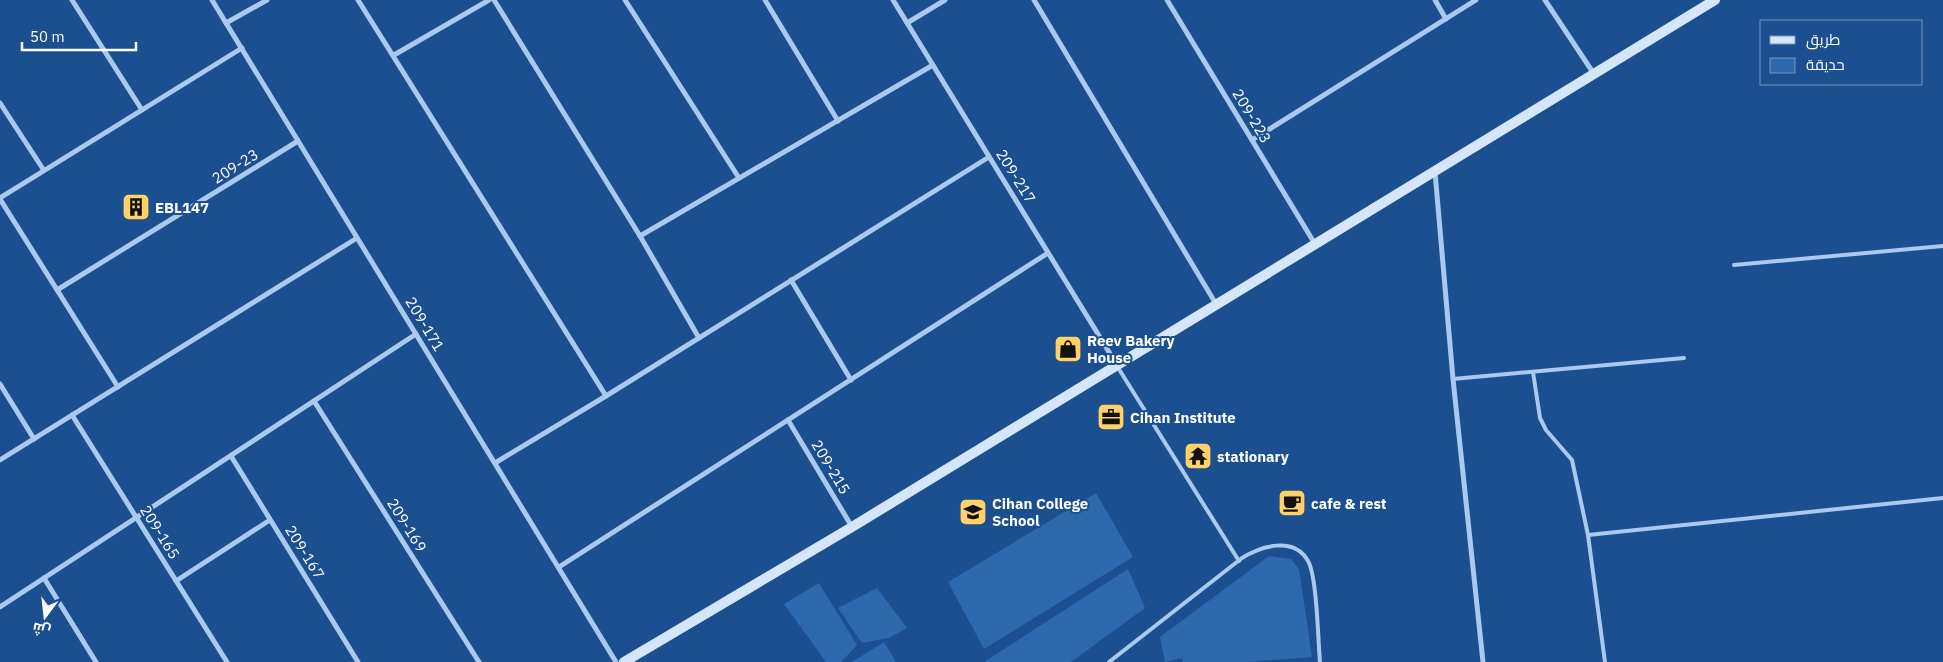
<svg xmlns="http://www.w3.org/2000/svg" width="1943" height="662" viewBox="0 0 1943 662" font-family="'IBM Plex Sans',Cairo,sans-serif">
  <style>
    .green { fill: #2e69ad }
    .lines { fill: none; stroke-linecap: round; stroke-linejoin: round }
    .lane { stroke: #a9c9ee; stroke-width: 4 }
    .street { stroke: #a9c9ee; stroke-width: 5 }
    .secondary { stroke: #d6e6fa; stroke-width: 10 }
    .labels { text-anchor: middle; dominant-baseline: central; stroke-width: 4; stroke-linejoin: round; paint-order: stroke }
    .street-label { font-size: 15px; fill: #fff; stroke: #1b4f8f }
    .poi-label { font-size: 15px; font-weight: bold; fill: #fff; stroke: #1b4f8f; text-anchor: start }
  </style>
  <rect width="100%" height="100%" fill="#1b4f8f"/>
  <!-- green -->
  <g class="green">
    <polygon points="1096,493 1133,557 984,649 948,582"/>
    <polygon points="1269,556 1291,559 1299,569 1312,657 1247,662 1183,662 1182,658 1165,662 1160,637"/>
    <polygon points="1128,569 1145,608 1071,662 984,662"/>
    <polygon points="819,583 857,645 841,662 826,662 784,604"/>
    <polygon points="877,588 907,628 889,638 862,643 838,608"/>
    <polygon points="884,642 896,662 852,662"/>
  </g>
  <g class="lines">
    <!-- lane -->
    <g class="lane">
      <polyline points="1734,265 1943,246"/>
      <polyline points="1117,366 1239,561"/>
      <polyline points="1533,372 1540,418 1546,430 1572,460 1588,535 1605,662"/>
      <polyline points="1453,379 1684,358"/>
      <polyline points="1588,535 1943,498"/>
      <path d="M1109 662 1242 558C1261 546 1294 536 1308 561 1317 576 1318 641 1320 662"/>
    </g>
    <!-- street -->
    <g class="street">
      <polyline points="72,0 142,110"/>
      <polyline points="212,0 616,662"/>
      <polyline points="358,0 606,396"/>
      <polyline points="494,0 640,236 699,338"/>
      <polyline points="625,0 739,178"/>
      <polyline points="765,0 838,121"/>
      <polyline points="893,0 1117,365"/>
      <polyline points="1034,0 1216,304"/>
      <polyline points="1167,0 1315,244"/>
      <polyline points="1435,0 1446,19"/>
      <polyline points="1545,0 1594,74"/>
      <polyline points="226,23 267,0"/>
      <polyline points="907,23 945,0"/>
      <polyline points="394,55 489,0"/>
      <polyline points="0,103 43,169"/>
      <polyline points="1252,140 1476,0"/>
      <polyline points="1435,172 1453,379 1483,662"/>
      <polyline points="0,198 242,48"/>
      <polyline points="0,199 118,387"/>
      <polyline points="640,236 933,65"/>
      <polyline points="791,280 851,380"/>
      <polyline points="57,290 298,141"/>
      <polyline points="0,384 34,439"/>
      <polyline points="314,401 479,662"/>
      <polyline points="72,415 227,662"/>
      <polyline points="788,420 852,527"/>
      <polyline points="231,456 358,662"/>
      <polyline points="0,460 357,238"/>
      <polyline points="495,463 606,396 989,157"/>
      <polyline points="559,567 1048,253"/>
      <polyline points="44,578 96,662"/>
      <polyline points="176,581 270,520"/>
      <polyline points="0,607 416,334"/>
    </g>
    <!-- secondary -->
    <polyline class="secondary" points="624,662 852,527 1715,0"/>
  </g>
  <!-- icons -->
  <defs>
    <symbol id="building-square" viewBox="-11 -11 22 22"><rect x="-9" y="-9" width="18" height="18" rx="4" fill="#ffd166" stroke="#1b4f8f"/><path d="M-4-6H4V6H1V3H-1V6H-4ZM-2.5-4.3h1.7v1.8h-1.7ZM.8-4.3h1.7v1.8H.8ZM-2.5-1h1.7V.8h-1.7ZM.8-1h1.7V.8H.8Z" fill="#111"/></symbol>
    <symbol id="shop-square" viewBox="-11 -11 22 22"><rect x="-9" y="-9" width="18" height="18" rx="4" fill="#ffd166" stroke="#1b4f8f"/><path d="M-5-2.5h2.3a2.7 3.5 0 0 1 5.4 0H5L5.5 6h-11ZM-1.5-2.5h3a1.5 2.3 0 0 0-3 0Z" fill="#111"/></symbol>
    <symbol id="office-square" viewBox="-11 -11 22 22"><rect x="-9" y="-9" width="18" height="18" rx="4" fill="#ffd166" stroke="#1b4f8f"/><path d="M-6-3h4V-5.5h4V-3h4V5H-6ZM-1-4.5V-3h2v-1.5ZM-6 0V1H6V0Z" fill="#111"/></symbol>
    <symbol id="temple-square" viewBox="-11 -11 22 22"><rect x="-9" y="-9" width="18" height="18" rx="4" fill="#ffd166" stroke="#1b4f8f"/><path d="M0-6L5-2H3V0L6.5 2.5H4V6H1.5V3h-3V6H-4V2.5H-6.5L-3 0V-2H-5Z" fill="#111"/></symbol>
    <symbol id="cafe-square" viewBox="-11 -11 22 22"><rect x="-9" y="-9" width="18" height="18" rx="4" fill="#ffd166" stroke="#1b4f8f"/><path d="M-5.5-4.5H6V0H3Q3 3.5 0 3.5H-2.5Q-5.5 3.5-5.5 0ZM3-3.2v2h1.7v-2ZM-6 4.5H4V6H-6Z" fill="#111"/></symbol>
    <symbol id="school-square" viewBox="-11 -11 22 22"><rect x="-9" y="-9" width="18" height="18" rx="4" fill="#ffd166" stroke="#1b4f8f"/><path d="M0-5L7-2L0 1L-7-2ZM-4 1L0 2.5L4 1V4Q0 6-4 4Z" fill="#111"/></symbol>
  </defs>
  <g fill-rule="evenodd">
    <use href="#building-square" x="120" y="191" width="32" height="32"/>
    <use href="#shop-square" x="1052" y="333" width="32" height="32"/>
    <use href="#office-square" x="1095" y="401" width="32" height="32"/>
    <use href="#temple-square" x="1182" y="440" width="32" height="32"/>
    <use href="#cafe-square" x="1276" y="487" width="32" height="32"/>
    <use href="#school-square" x="957" y="496" width="32" height="32"/>
  </g>
  <g class="labels">
    <!-- street labels -->
    <g class="street-label">
      <text transform="translate(1252 116) rotate(59)">209-223</text>
      <text transform="translate(235 166) rotate(-32)">209-23</text>
      <text transform="translate(1016 176) rotate(58)">209-217</text>
      <text transform="translate(425 324) rotate(59)">209-171</text>
      <text transform="translate(831 467) rotate(59)">209-215</text>
      <text transform="translate(407 525) rotate(58)">209-169</text>
      <text transform="translate(160 532) rotate(58)">209-165</text>
      <text transform="translate(305 552) rotate(58)">209-167</text>
    </g>
    <!-- poi labels -->
    <g class="poi-label">
      <text x="155" y="207">EBL147</text>
      <text x="1087" y="340">Reev Bakery<tspan x="1087" dy="17">House</tspan></text>
      <text x="1130" y="417">Cihan Institute</text>
      <text x="1217" y="456">stationary</text>
      <text x="992" y="503">Cihan College<tspan x="992" dy="17">School</tspan></text>
      <text x="1311" y="503">cafe &amp; rest</text>
    </g>
  </g>
  <!-- legend -->
  <rect x="1760" y="20" width="162" height="65" fill="#1b4f8f" stroke="#7695bc"/>
  <rect x="1770" y="36" width="25" height="8" fill="#d6e6fa" stroke="#7695bc"/>
  <text x="1806" y="45" font-size="15" fill="#ffffff">طريق</text>
  <rect x="1770" y="58" width="25" height="15" fill="#2e69ad" stroke="#7695bc"/>
  <text x="1806" y="70" font-size="15" fill="#ffffff">حديقة</text>
  <!-- north arrow -->
  <g transform="translate(45 617) rotate(195)" stroke="#1b4f8f" stroke-width="4" paint-order="stroke">
  <path d="M0-4L9 19L0 12L-9 19Z" fill="#ffffff"/>
  <text y="-8" font-size="14" font-weight="bold" text-anchor="middle" fill="#ffffff">ش</text>
  </g>
  <!-- scale -->
  <path d="M22 42v8h114v-8" fill="none" stroke="#ffffff" stroke-width="2.5"/>
  <text x="30" y="42" font-size="15" fill="#ffffff" stroke="#1b4f8f" stroke-width="4" paint-order="stroke">50 m</text>
</svg>
